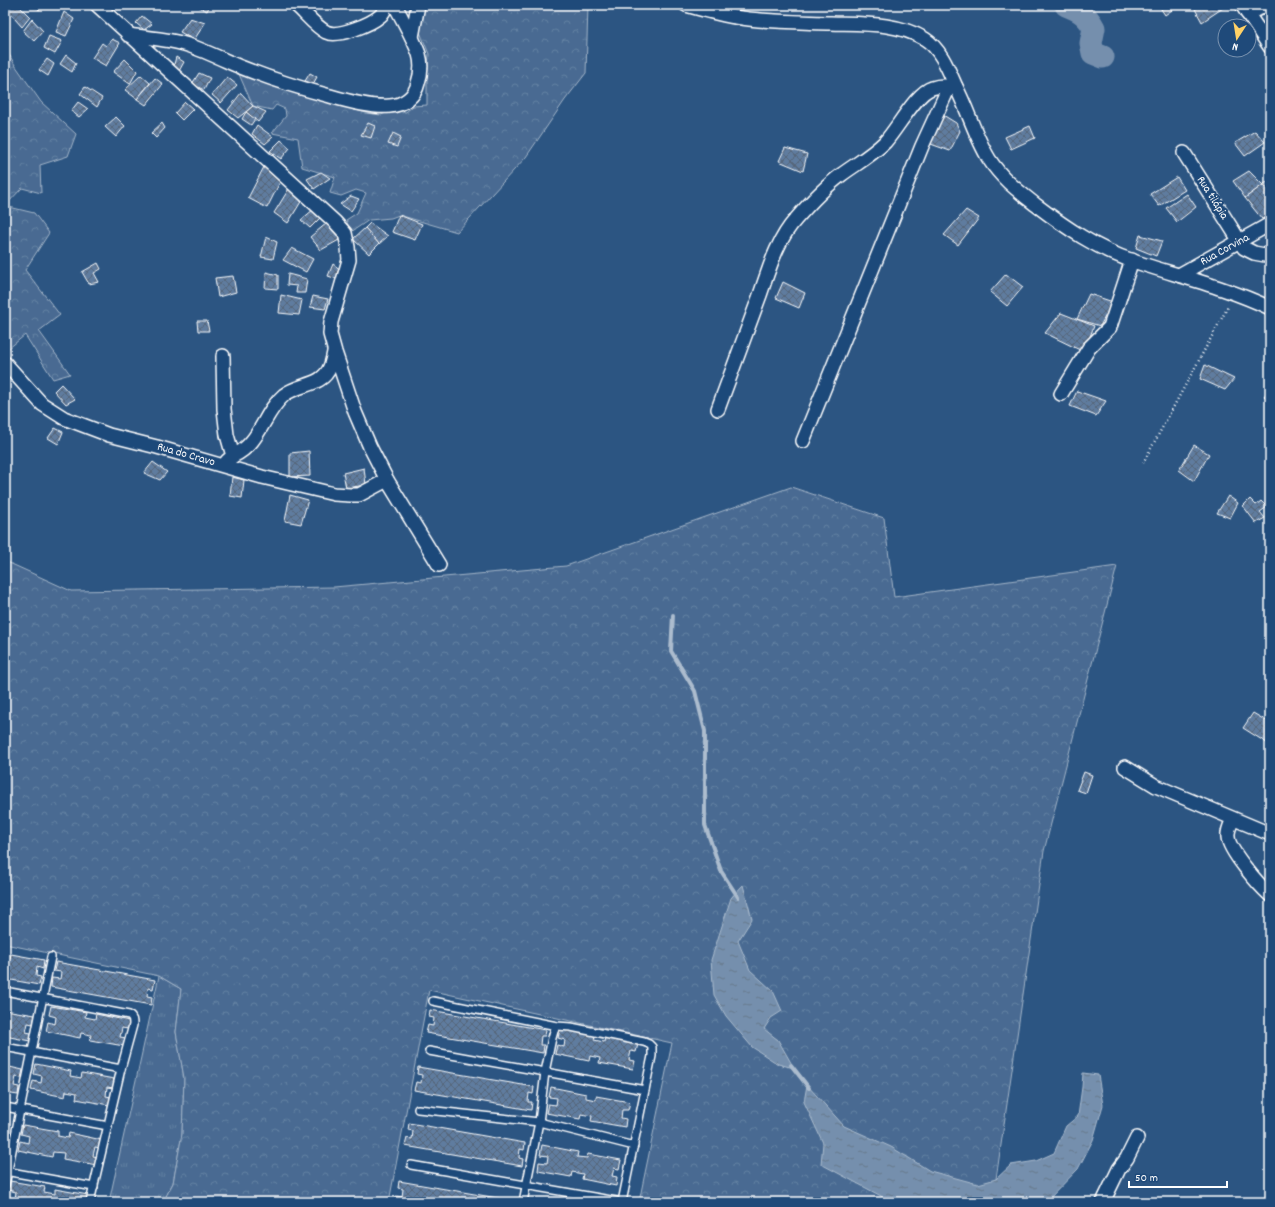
<svg xmlns="http://www.w3.org/2000/svg" width="1275" height="1207" viewBox="0 0 1275 1207" font-family="Dekko,sans-serif">
  <style>
    .grass { fill: url(#grass-tufts); stroke: #a4b5c8 }
    .forest { fill: url(#forest-crowns); stroke: #a4b5c8 }
    .water { fill: url(#water-ripples); stroke: #acbcce }
    .lines { fill: none; stroke-linecap: round; stroke-linejoin: round }
    .stream { stroke: #acbcce; stroke-width: 4 }
    .river { stroke: #748fad; stroke-width: 23 }
    .building { fill: url(#building-cross-hatch); stroke: #fff }
    .service-casing { stroke: #fff; stroke-width: 10 }
    .minor-casing { stroke: #fff; stroke-width: 16 }
    .path { stroke: #fff; stroke-width: 2.5; stroke-dasharray: 1 3; stroke-linecap: butt }
    .service { stroke: #1f4a7a; stroke-width: 7 }
    .minor { stroke: #1f4a7a; stroke-width: 13 }
    .labels { text-anchor: middle; dominant-baseline: central; stroke-width: 4; stroke-linejoin: round; paint-order: stroke }
    .street-label { font-size: 12px; fill: #fff; stroke: #1f4a7a }
  </style>
  <defs>
    <pattern id="grass-tufts" width="24" height="20" patternUnits="userSpaceOnUse"><rect width="24" height="20" fill="#486b92"/><path d="M3 7l-1-3M5 7V3M7 7l1-3M15 17l-1-3M17 17v-4M19 17l1-3" fill="none" stroke="#6381a2"/></pattern>
    <pattern id="forest-crowns" width="20" height="18" patternUnits="userSpaceOnUse"><rect width="20" height="18" fill="#486b92"/><path d="M2 6a3 3 0 1 1 6 0M12 15a3 3 0 1 1 6 0" fill="none" stroke="#6381a2"/></pattern>
    <pattern id="water-ripples" width="26" height="14" patternUnits="userSpaceOnUse"><rect width="26" height="14" fill="#748fad"/><path d="M2 4q2-2 4 0t4 0M15 11q2-2 4 0t4 0" fill="none" stroke="#66788b"/></pattern>
    <pattern id="building-cross-hatch" width="8" height="8" patternUnits="userSpaceOnUse"><rect width="8" height="8" fill="#5e7c9f"/><path d="M0 0l8 8M0 8l8-8" fill="none" stroke="#56667a"/></pattern>
  </defs>
  <rect width="100%" height="100%" fill="#2c5582"/>
  <filter id="ink" filterUnits="userSpaceOnUse"><feTurbulence type="fractalNoise" baseFrequency=".025" numOctaves="2"/><feDisplacementMap in="SourceGraphic" scale="8" xChannelSelector="R" yChannelSelector="G"/><feConvolveMatrix kernelMatrix="1 2 1 2 8 2 1 2 1" color-interpolation-filters="sRGB"/></filter>
  <g filter="url(#ink)">
    <!-- grass -->
    <polygon class="grass" points="159,976 181,989 176,1032 184,1078 182,1134 173,1183 163,1202 109,1202"/>
    <!-- forest -->
    <g class="forest">
      <polygon points="425,5 588,5 586,73 565,100 526,157 457,232 399,215 391,218 369,220 351,232 346,220 357,213 366,193 356,190 341,196 330,193 335,177 302,167 298,138 272,133 286,116 285,109 276,105 272,110 253,106 238,72 305,95 366,113 381,115 392,111 406,112 413,106 427,105 427,79 429,54 420,32"/>
      <polygon points="5,47 15,65 41,102 76,134 68,156 40,165 41,193 22,188 5,206 34,213 49,233 25,270 60,315 39,331 70,374 53,379 25,335 8,349 5,344"/>
      <polygon points="791,487 884,518 894,597 1117,566 1044,851 996,1179 1008,1202 639,1202 672,1043 429,990 389,1202 163,1202 173,1183 182,1134 184,1078 176,1032 181,989 159,976 5,944 5,561 71,591 334,587 566,566"/>
    </g>
    <!-- water -->
    <g class="water">
      <polygon points="743,885 752,919 738,941 750,970 773,991 782,1011 771,1018 764,1029 778,1040 794,1068 778,1064 752,1047 726,1016 714,995 711,960 731,898"/>
      <polygon points="1083,1073 1098,1075 1103,1105 1093,1140 1078,1169 1046,1202 884,1202 881,1196 821,1164 823,1143 804,1102 807,1085 844,1126 891,1147 930,1171 978,1184 996,1179 1011,1165 1036,1161 1054,1153 1066,1126 1078,1116 1082,1087"/>
    </g>
    <g class="lines">
      <!-- stream -->
      <g class="stream">
        <polyline points="673,615 671,651 695,691 705,731 705,825 721,871 738,897"/>
        <polyline points="791,1065 809,1088"/>
      </g>
      <!-- river -->
      <path class="river" d="M1066 5C1081 11 1087 15 1094 28L1091 43 1093 53 1103 57"/>
    </g>
    <!-- building -->
    <g class="building">
      <polygon points="14,5 18,5 30,17 22,27 7,10"/>
      <polygon points="34,5 44,5 39,10"/>
      <polygon points="196,5 210,5 207,11"/>
      <polygon points="1158,5 1166,5 1161,9"/>
      <polygon points="1166,5 1179,5 1165,15 1161,9"/>
      <polygon points="1202,5 1221,5 1223,8 1202,22 1195,9"/>
      <polygon points="64,12 74,19 66,36 56,32"/>
      <polygon points="142,16 152,24 144,30 136,23"/>
      <polygon points="190,18 205,23 194,40 180,32"/>
      <polygon points="1270,18 1270,30 1264,21"/>
      <polygon points="32,19 43,31 34,41 23,31"/>
      <polygon points="49,36 62,41 55,54 44,48"/>
      <polygon points="112,39 120,43 106,66 92,58 102,43 106,46"/>
      <polygon points="66,55 76,63 72,72 60,64"/>
      <polygon points="176,57 184,62 179,71 173,68"/>
      <polygon points="47,59 54,64 48,76 39,70"/>
      <polygon points="125,59 137,71 130,84 113,72"/>
      <polygon points="199,73 210,78 204,90 192,84"/>
      <polygon points="310,73 317,77 313,84 305,81"/>
      <polygon points="141,75 150,83 137,99 125,90"/>
      <polygon points="227,77 237,85 221,103 212,95"/>
      <polygon points="155,78 163,84 146,105 137,99"/>
      <polygon points="85,87 102,98 97,107 80,94"/>
      <polygon points="241,93 253,106 238,118 228,110"/>
      <polygon points="78,102 88,109 79,117 71,111"/>
      <polygon points="185,102 193,109 182,120 175,113"/>
      <polygon points="253,106 266,112 258,122 246,112"/>
      <polygon points="246,112 255,119 251,125 242,119"/>
      <polygon points="943,115 956,123 960,131 950,151 928,143"/>
      <polygon points="116,117 125,126 116,137 105,127"/>
      <polygon points="162,123 165,128 156,138 151,133"/>
      <polygon points="368,123 375,126 371,138 361,135"/>
      <polygon points="257,125 273,137 265,144 252,134"/>
      <polygon points="1030,126 1035,138 1011,149 1005,137"/>
      <polygon points="1255,131 1265,142 1245,156 1235,143"/>
      <polygon points="393,133 401,137 397,147 388,144"/>
      <polygon points="281,140 290,148 281,159 270,151"/>
      <polygon points="785,148 807,154 803,171 779,161"/>
      <polygon points="265,165 281,180 267,208 248,198"/>
      <polygon points="1249,171 1263,185 1245,198 1233,181"/>
      <polygon points="321,172 330,178 314,189 307,179"/>
      <polygon points="1177,177 1185,190 1159,206 1150,194"/>
      <polygon points="1270,179 1270,191 1263,185"/>
      <polygon points="1263,185 1270,194 1270,215 1262,219 1245,198"/>
      <polygon points="290,187 302,200 288,223 274,213"/>
      <polygon points="1187,194 1196,207 1177,222 1166,208"/>
      <polygon points="351,196 359,199 351,211 340,204"/>
      <polygon points="314,209 322,216 310,228 301,220"/>
      <polygon points="966,210 979,218 958,245 944,235"/>
      <polygon points="399,215 422,224 415,240 392,232"/>
      <polygon points="327,223 335,228 339,240 321,250 310,237"/>
      <polygon points="370,223 388,236 379,244 365,228"/>
      <polygon points="365,228 379,244 369,254 353,239"/>
      <polygon points="1140,235 1162,241 1156,256 1136,248"/>
      <polygon points="266,237 277,242 273,259 261,257"/>
      <polygon points="292,248 313,259 306,272 283,260"/>
      <polygon points="98,263 101,269 94,273 99,282 89,284 82,272"/>
      <polygon points="333,264 341,270 338,271 337,279 328,276"/>
      <polygon points="266,272 278,275 278,289 265,288"/>
      <polygon points="288,274 307,279 305,293 296,293 297,286 287,285"/>
      <polygon points="1006,274 1023,287 1007,306 990,292"/>
      <polygon points="233,276 236,292 218,297 215,278"/>
      <polygon points="783,282 805,293 799,308 776,298"/>
      <polygon points="1089,294 1113,302 1100,326 1077,319"/>
      <polygon points="281,295 302,300 299,315 279,313"/>
      <polygon points="313,296 328,299 325,309 310,307"/>
      <polygon points="1061,313 1094,326 1084,352 1045,333"/>
      <polygon points="197,321 207,321 209,331 198,331"/>
      <polygon points="1205,365 1234,379 1225,390 1200,379"/>
      <polygon points="61,384 75,399 66,404 54,391"/>
      <polygon points="1270,389 1270,402 1264,396"/>
      <polygon points="1077,391 1106,401 1096,416 1070,406"/>
      <polygon points="55,428 63,432 58,444 48,438"/>
      <polygon points="1194,445 1209,454 1194,481 1179,470"/>
      <polygon points="309,451 310,476 290,477 290,453"/>
      <polygon points="153,462 167,472 160,480 144,473"/>
      <polygon points="364,468 366,485 346,488 343,473"/>
      <polygon points="232,477 244,480 242,498 230,496"/>
      <polygon points="290,495 308,500 301,524 285,521"/>
      <polygon points="1228,496 1238,503 1230,518 1217,513"/>
      <polygon points="1250,499 1256,505 1261,501 1267,507 1260,512 1265,518 1256,523 1243,506"/>
      <polygon points="1253,713 1270,723 1270,745 1243,728"/>
      <polygon points="1084,772 1092,775 1086,793 1077,790"/>
      <polygon points="11,954 44,960 43,969 37,967 36,976 41,977 39,985 6,979 7,974 5,974 5,957 10,958"/>
      <polygon points="56,962 155,980 153,989 148,988 147,996 152,997 151,1005 51,987 52,978 60,979 61,972 54,971"/>
      <polygon points="51,1006 86,1012 85,1017 95,1019 96,1014 129,1021 128,1029 122,1028 120,1037 126,1038 124,1046 90,1040 91,1035 81,1033 80,1038 46,1031 48,1022 55,1024 56,1017 49,1015"/>
      <polygon points="5,1010 35,1015 33,1024 28,1023 26,1032 31,1033 30,1041 5,1036"/>
      <polygon points="430,1010 546,1030 545,1036 541,1036 540,1045 544,1045 543,1053 426,1033 428,1025 433,1026 434,1018 429,1017"/>
      <polygon points="560,1029 595,1035 594,1040 604,1042 605,1037 638,1044 636,1052 631,1051 629,1060 635,1061 633,1069 599,1063 600,1058 590,1056 589,1061 555,1054 557,1045 564,1047 565,1040 558,1038"/>
      <polygon points="36,1064 71,1071 70,1076 81,1078 82,1073 114,1079 113,1088 107,1087 106,1096 111,1097 109,1105 76,1099 77,1093 66,1091 65,1097 31,1090 33,1081 41,1083 42,1076 34,1074"/>
      <polygon points="5,1066 23,1070 21,1078 16,1077 14,1086 19,1087 18,1095 5,1093"/>
      <polygon points="418,1067 534,1087 533,1094 529,1093 528,1102 532,1102 531,1110 414,1090 416,1082 421,1083 422,1075 417,1074"/>
      <polygon points="551,1087 586,1094 586,1098 596,1100 596,1096 630,1102 628,1110 622,1110 621,1118 626,1119 625,1127 591,1121 592,1116 581,1114 580,1119 546,1113 548,1104 556,1105 557,1098 549,1097"/>
      <polygon points="409,1123 525,1143 524,1150 520,1149 519,1158 523,1159 522,1166 405,1146 407,1138 412,1139 413,1131 408,1130"/>
      <polygon points="5,1124 9,1125 8,1133 5,1133"/>
      <polygon points="23,1125 58,1131 58,1136 68,1138 69,1133 102,1140 100,1148 95,1147 93,1156 98,1157 97,1165 63,1159 64,1153 53,1152 52,1157 18,1150 20,1141 28,1143 29,1136 21,1134"/>
      <polygon points="542,1145 578,1152 577,1157 587,1158 588,1154 621,1160 619,1169 614,1168 612,1176 617,1177 616,1186 582,1179 583,1174 572,1172 571,1177 538,1171 539,1162 547,1163 548,1156 540,1155"/>
      <polygon points="10,1181 45,1187 44,1192 55,1194 55,1189 88,1195 87,1202 6,1202 7,1197 15,1199 16,1192 8,1190"/>
      <polygon points="399,1181 515,1201 515,1202 396,1202 396,1196 402,1197 403,1189 398,1188"/>
    </g>
    <g class="lines">
      <defs>
        <g id="service">
          <path d="M5 991 129 1015C133 1018 133 1020 133 1025L121 1069 90 1202"/>
          <polyline points="433,1001 557,1026 571,1027 644,1042 649,1044 652,1047 652,1056 645,1090 622,1202"/>
          <polyline points="5,1047 121,1069"/>
          <polyline points="429,1051 645,1090"/>
          <polyline points="5,1107 108,1126"/>
          <polyline points="418,1109 539,1122 634,1146"/>
          <polyline points="411,1165 622,1202"/>
          <polyline points="5,1171 94,1187"/>
          <polyline points="5,1185 51,957"/>
          <polyline points="523,1202 539,1122 545,1072 552,1038 554,1031 557,1026"/>
        </g>
        <g id="minor">
          <polyline points="97,5 335,222 345,233 348,247 349,260 331,322 330,334 335,352 355,412 370,447 387,480 439,565"/>
          <path d="M296 5C306 14 315 26 326 32 338 38 371 24 380 16 384 13 385 9 386 5"/>
          <path d="M686 5C707 11 727 17 749 19 776 22 803 22 831 23 862 24 897 22 925 39 941 49 949 71 956 87"/>
          <polyline points="1242,5 1270,47"/>
          <polyline points="1247,13 1269,5"/>
          <path d="M128 35C148 38 169 39 188 45 205 51 222 59 238 66 268 78 299 88 330 96 347 101 373 108 390 106 403 105 415 97 418 83 421 74 422 64 419 54 413 37 403 21 395 5"/>
          <polyline points="412,37 418,5"/>
          <polyline points="1184,153 1244,248 1254,253 1270,256"/>
          <polyline points="1179,275 1270,224"/>
          <polyline points="223,356 224,409 227,435 233,456 227,461"/>
          <polyline points="5,363 42,404 64,418 109,435 157,447 262,477 334,494 350,495 359,495 387,480"/>
          <polyline points="1061,394 1089,348 1110,327 1132,260"/>
          <path d="M718 409C732 371 746 333 760 295 769 269 777 240 796 219 809 204 825 187 841 175 856 164 872 155 885 142 897 129 917 92 932 88 940 85 948 86 956 87 968 110 975 136 989 159 1002 179 1017 190 1036 205 1065 227 1097 249 1133 261 1178 276 1226 287 1270 308"/>
          <polyline points="803,441 922,146 949,87"/>
          <path d="M233 456C261 443 263 413 284 395 299 383 322 387 330 367 332 362 333 357 334 352"/>
          <polyline points="1125,767 1156,786 1270,834"/>
          <path d="M1233 819C1231 824 1227 830 1228 837 1229 851 1259 885 1270 895"/>
          <polyline points="1103,1202 1119,1169 1127,1158 1137,1138"/>
        </g>
      </defs>
      <!-- service casing -->
      <use href="#service" class="service-casing"/>
      <!-- minor casing -->
      <use href="#minor" class="minor-casing"/>
      <!-- path -->
      <polyline class="path" points="1143,463 1229,305"/>
      <!-- service -->
      <use href="#service" class="service"/>
      <!-- minor -->
      <use href="#minor" class="minor"/>
    </g>
  </g>
  <g class="labels">
    <!-- street labels -->
    <g class="street-label">
      <text transform="translate(1212 198) rotate(58)">Rua tilápia</text>
      <text transform="translate(1225 250) rotate(-29)">Rua Corvina</text>
      <text transform="translate(186 455) rotate(16)">Rua do Cravo</text>
    </g>
  </g>
  <!-- margin -->
  <rect width="1275" height="1207" fill="none" stroke="#1f4a7a" stroke-width="20"/>
  <rect x="10" y="10" width="1255" height="1187" fill="none" stroke="#fff" stroke-width="1.5" filter="url(#ink)"/>
  <!-- north arrow -->
  <g transform="translate(1237 38) rotate(192)"><circle r="19" fill="#1f4a7a" stroke="#7992af"/>
  <path d="M0-3L7 15L0 10L-7 15Z" fill="#ffd166"/>
  <text y="-6" font-size="11" font-weight="bold" text-anchor="middle" fill="#ffffff">N</text>
  </g>
  <!-- scale -->
  <path d="M1129 1181v6h98v-6" fill="none" stroke="#ffffff" stroke-width="2"/>
  <text x="1135" y="1181" font-size="12" fill="#ffffff" stroke="#1f4a7a" stroke-width="3" paint-order="stroke">50 m</text>
</svg>
